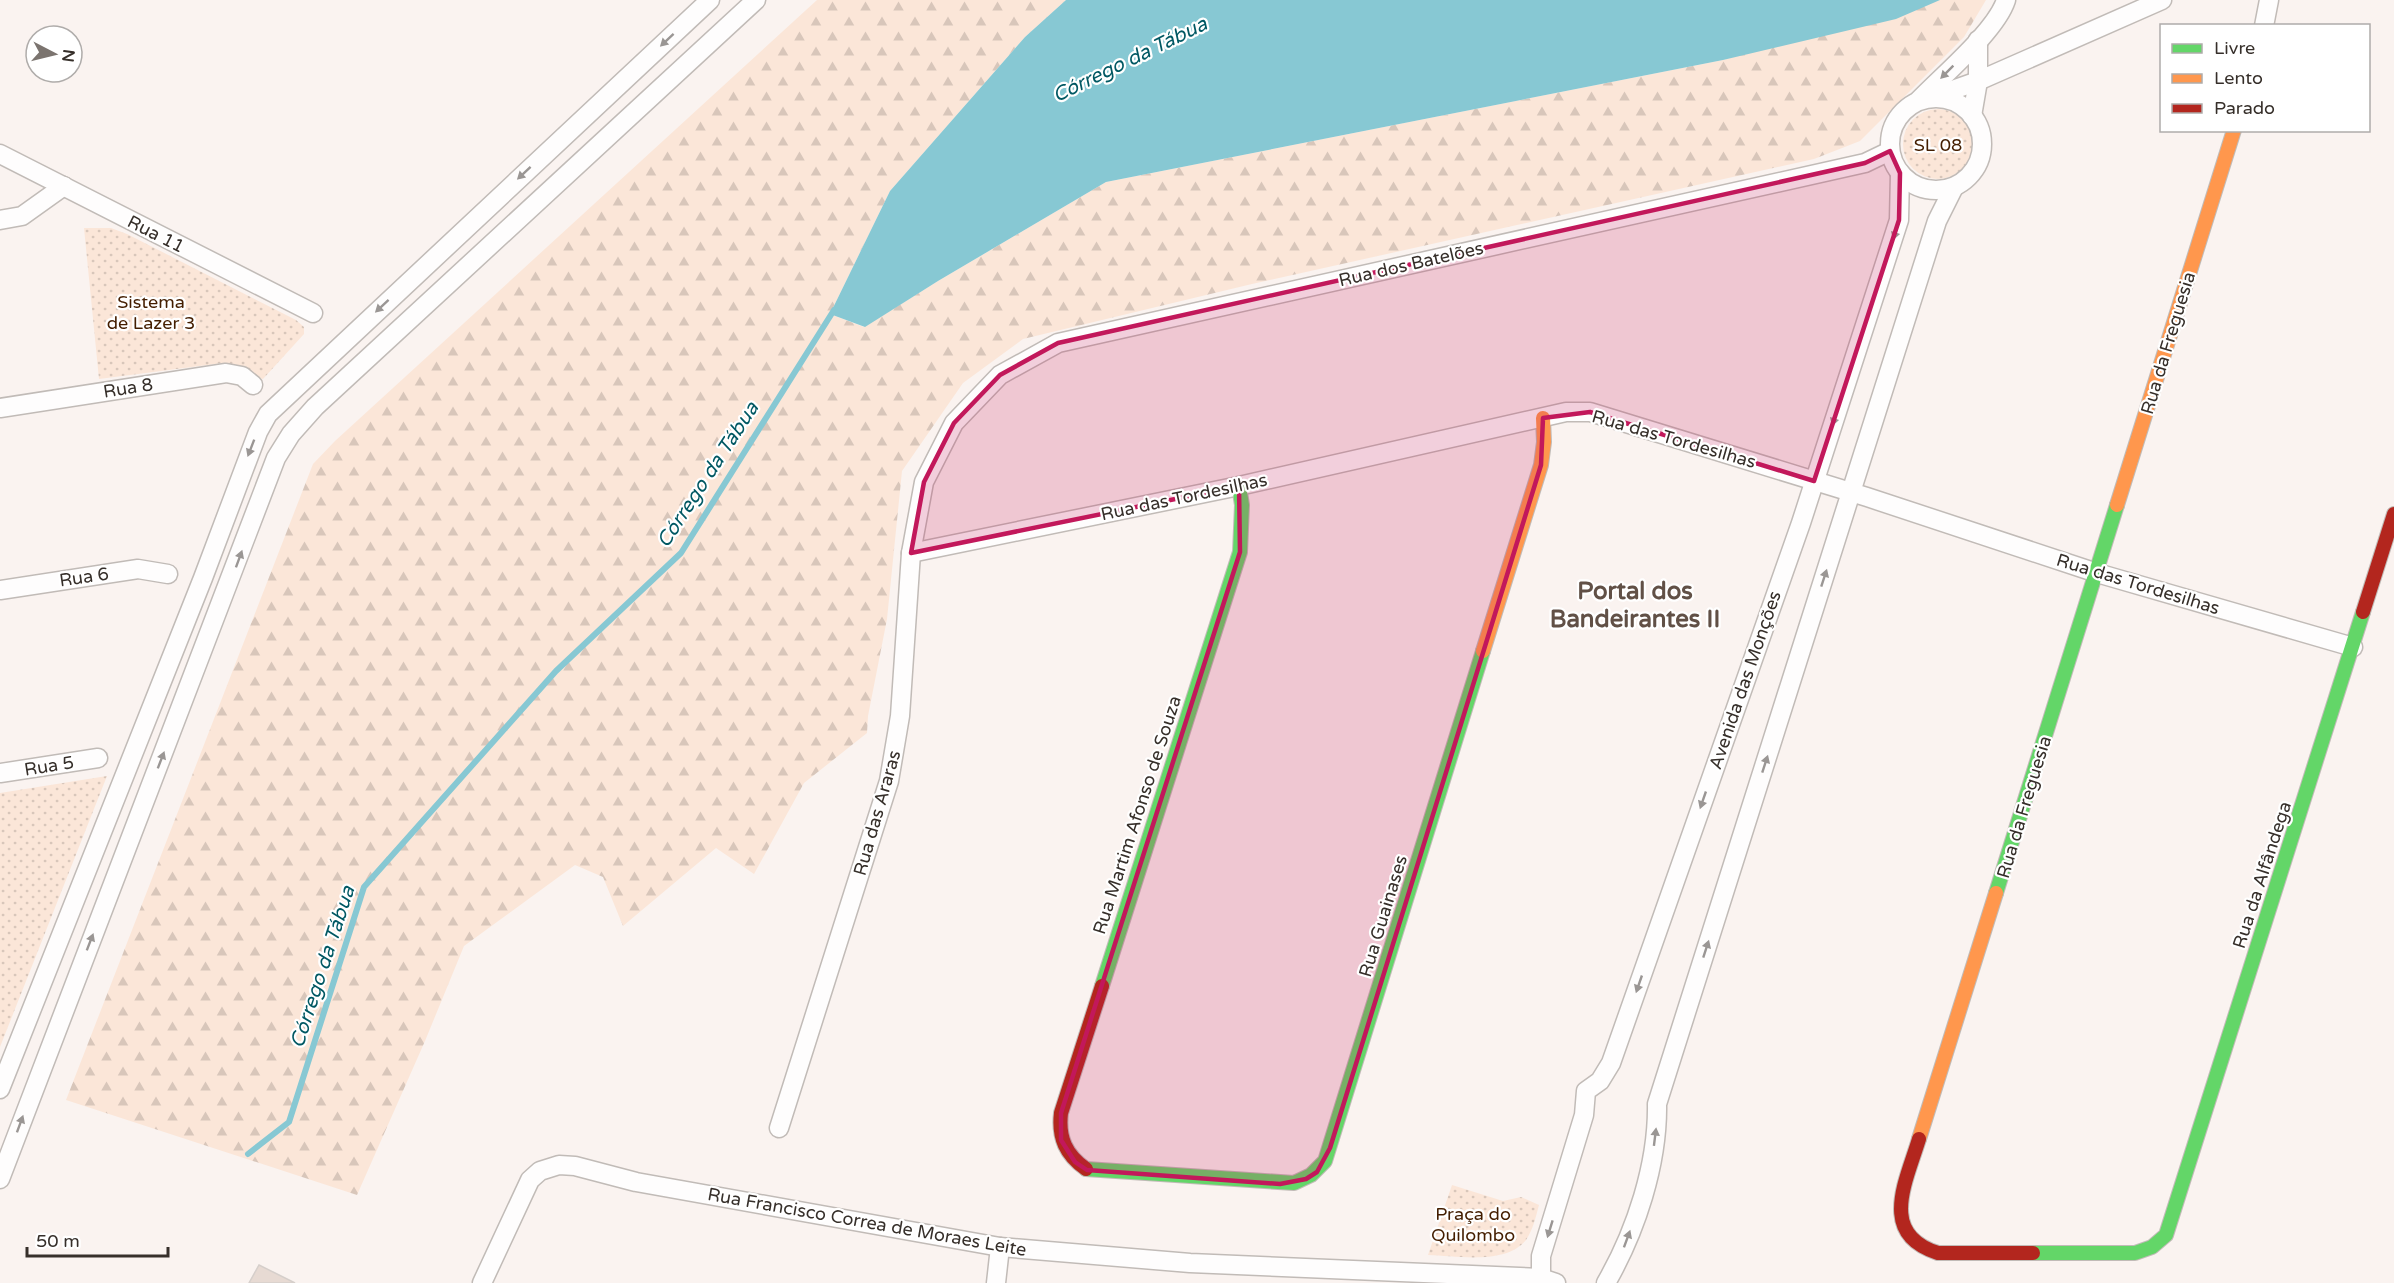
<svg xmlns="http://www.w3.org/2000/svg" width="2394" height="1283" viewBox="0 0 2394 1283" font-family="'Varela Round',sans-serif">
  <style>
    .green { fill: url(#green-dots) }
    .forest { fill: url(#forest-firs) }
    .water { fill: #87c8d3 }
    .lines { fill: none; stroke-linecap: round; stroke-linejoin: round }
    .stream { stroke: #87c8d3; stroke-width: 6 }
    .building { fill: #e7dad3; stroke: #d6cfcb; stroke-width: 1.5; filter: url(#shadow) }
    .street-casing { stroke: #c1bbb7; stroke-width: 21 }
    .fast-casing { stroke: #c1bbb7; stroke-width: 16 }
    .slow-casing { stroke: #c1bbb7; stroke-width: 16 }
    .jam-casing { stroke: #c1bbb7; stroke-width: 16 }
    .street { stroke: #fefdfd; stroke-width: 18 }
    .fast { stroke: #63d668; stroke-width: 14 }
    .slow { stroke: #ff974d; stroke-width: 14 }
    .jam { stroke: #b3261e; stroke-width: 14 }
    .oneway { fill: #9a9694 }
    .marked { fill: #c2185b; fill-opacity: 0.2; stroke: #c2185b; stroke-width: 4.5; stroke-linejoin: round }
    .labels { text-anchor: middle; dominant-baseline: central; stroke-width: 4.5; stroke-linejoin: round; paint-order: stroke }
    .park-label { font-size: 18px; fill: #441e00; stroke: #fff }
    .street-label { font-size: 18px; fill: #362f2a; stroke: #fff }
    .water-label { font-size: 20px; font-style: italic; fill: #005863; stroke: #fff }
    .district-label { font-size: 24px; font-weight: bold; fill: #615046; stroke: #fff }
  </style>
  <defs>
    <pattern id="green-dots" width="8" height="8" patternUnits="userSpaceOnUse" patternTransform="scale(1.5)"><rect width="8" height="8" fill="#fbe6d8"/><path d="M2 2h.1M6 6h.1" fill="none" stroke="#d8c6ba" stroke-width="1.8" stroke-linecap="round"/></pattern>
    <pattern id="forest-firs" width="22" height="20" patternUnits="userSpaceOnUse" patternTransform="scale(1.5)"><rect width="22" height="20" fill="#fbe6d8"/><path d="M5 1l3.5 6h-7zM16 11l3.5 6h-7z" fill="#d8c6ba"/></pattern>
    <filter id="shadow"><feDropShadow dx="5.5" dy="5.5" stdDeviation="0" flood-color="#0004"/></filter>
  </defs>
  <rect width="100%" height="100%" fill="#faf3f0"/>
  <!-- green -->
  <g class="green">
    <circle cx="1938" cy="144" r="35"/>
    <polygon points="84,228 111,228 127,234 296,320 304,327 304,334 263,379 255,377 241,367 223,363 99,379"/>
    <polygon points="107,776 0,1047 0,793"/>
    <path d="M1452 1185 1503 1201 1521 1197 1539 1205C1536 1216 1533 1230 1526 1240 1506 1265 1458 1256 1428 1255Z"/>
  </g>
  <!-- forest -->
  <polygon class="forest" points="817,0 1066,0 1025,37 890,191 830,314 864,327 938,281 1106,182 1723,60 1940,0 1986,0 1964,37 1860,141 1814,159 1252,284 1023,339 963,383 902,471 887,619 868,716 867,733 804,783 754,874 716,848 623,926 603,877 575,865 464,946 425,1041 357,1195 66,1100 313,464 335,441"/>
  <!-- water -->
  <polygon class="water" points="1066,0 1940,0 1896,19 1723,60 1106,182 938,281 865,327 830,314 890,191 1025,37"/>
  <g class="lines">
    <!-- stream -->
    <polyline class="stream" points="248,1154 289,1122 364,887 556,671 681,553 834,310"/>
  </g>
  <!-- building -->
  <polygon class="building" points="259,1265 295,1283 249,1283"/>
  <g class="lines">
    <defs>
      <g id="street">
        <polyline points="2264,26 2269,0"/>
        <polyline points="1933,97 1978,81 2162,0"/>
        <circle cx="1936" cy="144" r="46"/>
        <path d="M1919 100C1943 75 1996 31 2006 0"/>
        <polyline points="1972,116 1978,81 1978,40"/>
        <polyline points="0,154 313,313"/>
        <polyline points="0,220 22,216 64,186"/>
        <polyline points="0,408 226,373 242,376 253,385"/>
        <polyline points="911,553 1239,486 1566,412 1590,412 1867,497 2097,573 2353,647"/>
        <polyline points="0,590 138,569 168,574"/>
        <polyline points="0,773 98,758"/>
        <polyline points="0,1089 203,578 258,432 268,414 710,0"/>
        <polyline points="779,1128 889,781 900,716 911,553 924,482 954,423 1000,375 1058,343 1865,163 1890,151"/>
        <polyline points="0,1179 276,458 291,434 315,407 756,0"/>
        <polyline points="482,1283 530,1180 540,1171 559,1165 575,1166 636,1182 1000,1247 1190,1263 1541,1278 1556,1283"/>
        <polyline points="996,1283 1000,1247"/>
        <polyline points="1541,1283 1541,1256 1584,1115 1586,1091 1600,1081 1611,1063 1801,523 1899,220 1900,173"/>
        <path d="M1606 1283C1636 1231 1658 1164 1657 1104L1937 221 1954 187"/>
      </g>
      <g id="fast">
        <polyline points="1996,893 2117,505"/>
        <polyline points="1102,986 1240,552 1242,505 1239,486"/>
        <polyline points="1086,1169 1294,1183 1311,1175 1325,1161 1483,651"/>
        <polyline points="2033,1253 2135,1253 2152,1247 2166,1235 2363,612"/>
      </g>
      <g id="slow">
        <polyline points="2117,505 2234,130"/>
        <polyline points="1483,651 1541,465 1544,442 1543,418"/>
        <polyline points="1919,1139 1996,893"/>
      </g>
      <g id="jam">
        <polyline points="2363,612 2394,514"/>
        <path d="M1919 1139C1906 1182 1878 1234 1938 1253H2033"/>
        <path d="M1086 1169C1066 1155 1058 1138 1061 1113L1102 986"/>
      </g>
    </defs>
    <!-- street casing -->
    <use href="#street" class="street-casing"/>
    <!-- fast casing -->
    <use href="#fast" class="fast-casing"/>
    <!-- slow casing -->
    <use href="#slow" class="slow-casing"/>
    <!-- jam casing -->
    <use href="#jam" class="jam-casing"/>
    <!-- street -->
    <use href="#street" class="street"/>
    <!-- fast -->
    <use href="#fast" class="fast"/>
    <!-- slow -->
    <use href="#slow" class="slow"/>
    <!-- jam -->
    <use href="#jam" class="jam"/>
  </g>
  <!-- one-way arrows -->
  <defs><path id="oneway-solid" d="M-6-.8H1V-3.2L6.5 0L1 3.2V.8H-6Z" transform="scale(1.5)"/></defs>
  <g class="oneway">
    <use href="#oneway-solid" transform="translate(667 40) rotate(137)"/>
    <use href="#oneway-solid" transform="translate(1947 72) rotate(135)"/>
    <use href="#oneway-solid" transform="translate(524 173) rotate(137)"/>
    <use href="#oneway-solid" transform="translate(1896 231) rotate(108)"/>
    <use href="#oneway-solid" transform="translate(382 306) rotate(137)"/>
    <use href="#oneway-solid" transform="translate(1835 417) rotate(108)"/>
    <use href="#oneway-solid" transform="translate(251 448) rotate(111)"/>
    <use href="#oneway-solid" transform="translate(239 559) rotate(-70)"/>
    <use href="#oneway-solid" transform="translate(1824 578) rotate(-72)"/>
    <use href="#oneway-solid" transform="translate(161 760) rotate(-69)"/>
    <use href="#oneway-solid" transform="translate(1765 764) rotate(-72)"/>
    <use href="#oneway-solid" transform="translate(1703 800) rotate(109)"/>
    <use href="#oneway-solid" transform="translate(90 942) rotate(-69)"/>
    <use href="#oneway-solid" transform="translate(1706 949) rotate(-72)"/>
    <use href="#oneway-solid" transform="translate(1639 984) rotate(109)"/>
    <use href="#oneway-solid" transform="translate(20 1124) rotate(-70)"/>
    <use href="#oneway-solid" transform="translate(1655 1137) rotate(-83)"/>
    <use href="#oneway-solid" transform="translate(1550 1229) rotate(107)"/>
    <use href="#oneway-solid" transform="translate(1627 1239) rotate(-70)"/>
  </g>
  <!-- marked area -->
  <path class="marked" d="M1890 151 1900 173 1899 220 1814 481 1590 412 1543 418 1541 465 1330 1148 1317 1172 1306 1179 1280 1184 1087 1170 1075 1162 1061 1140V1113L1240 552 1239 486 911 553 924 482 954 423 1000 375 1058 343 1865 163Z"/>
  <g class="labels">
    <!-- park labels -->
    <g class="park-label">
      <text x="1938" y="145">SL 08</text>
      <text x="151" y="302">Sistema<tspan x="151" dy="21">de Lazer 3</tspan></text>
      <text x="1473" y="1214">Praça do<tspan x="1473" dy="21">Quilombo</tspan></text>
    </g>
    <!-- street labels -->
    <g class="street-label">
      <text transform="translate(156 234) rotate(27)">Rua 11</text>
      <text transform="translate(1411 264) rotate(-13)">Rua dos Batelões</text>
      <text transform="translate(2168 343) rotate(-73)">Rua da Freguesia</text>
      <text transform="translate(128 388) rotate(-9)">Rua 8</text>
      <text transform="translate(1674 439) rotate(16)">Rua das Tordesilhas</text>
      <text transform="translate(1184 497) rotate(-12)">Rua das Tordesilhas</text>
      <text transform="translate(84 577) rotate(-8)">Rua 6</text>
      <text transform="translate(2138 584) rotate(17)">Rua das Tordesilhas</text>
      <text transform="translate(1745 680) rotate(-71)">Avenida das Monções</text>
      <text transform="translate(49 766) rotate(-9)">Rua 5</text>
      <text transform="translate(2024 807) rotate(-73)">Rua da Freguesia</text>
      <text transform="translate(877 813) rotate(-74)">Rua das Araras</text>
      <text transform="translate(1137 815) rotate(-72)">Rua Martim Afonso de Souza</text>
      <text transform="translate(2262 875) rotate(-72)">Rua da Alfândega</text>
      <text transform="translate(1383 916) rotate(-73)">Rua Guainases</text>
      <text transform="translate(867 1222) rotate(10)">Rua Francisco Correa de Moraes Leite</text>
    </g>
    <!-- water labels -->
    <g class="water-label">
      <text transform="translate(1130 60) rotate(-26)">Córrego da Tábua</text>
      <text transform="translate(708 475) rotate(-57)">Córrego da Tábua</text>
      <text transform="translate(323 967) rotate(-72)">Córrego da Tábua</text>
    </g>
    <!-- district labels -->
    <g class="district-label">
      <text x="1635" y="591">Portal dos<tspan x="1635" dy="28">Bandeirantes II</tspan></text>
    </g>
  </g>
  <!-- legend -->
  <rect x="2160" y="24" width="210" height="108" fill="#ffffff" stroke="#afacaa" stroke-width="1.5"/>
  <rect x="2172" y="44" width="30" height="9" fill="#63d668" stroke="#afacaa" stroke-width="1.5"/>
  <text x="2214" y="54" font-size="18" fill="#362f2a">Livre</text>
  <rect x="2172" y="74" width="30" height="9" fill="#ff974d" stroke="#afacaa" stroke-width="1.5"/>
  <text x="2214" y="84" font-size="18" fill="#362f2a">Lento</text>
  <rect x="2172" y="104" width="30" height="9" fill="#b3261e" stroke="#afacaa" stroke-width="1.5"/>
  <text x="2214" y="114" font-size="18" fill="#362f2a">Parado</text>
  <!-- north arrow -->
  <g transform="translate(54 54) rotate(97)"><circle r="28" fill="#ffffff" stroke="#afacaa" stroke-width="1.5"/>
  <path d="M0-4.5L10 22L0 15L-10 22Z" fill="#7b746f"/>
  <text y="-9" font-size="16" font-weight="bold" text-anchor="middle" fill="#362f2a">N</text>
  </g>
  <!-- scale -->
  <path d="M27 1247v9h141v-9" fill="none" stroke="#362f2a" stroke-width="3"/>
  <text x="36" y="1247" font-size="18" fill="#362f2a" stroke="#ffffff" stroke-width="4.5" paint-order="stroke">50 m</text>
</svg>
